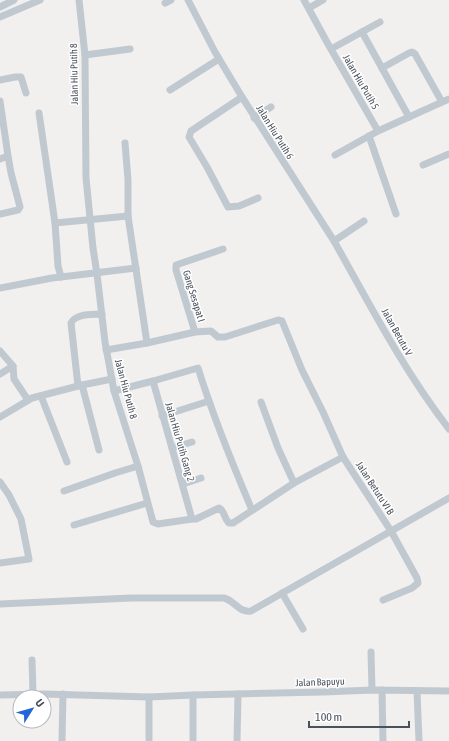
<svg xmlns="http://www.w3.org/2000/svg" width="449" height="741" viewBox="0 0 449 741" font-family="'Asap Condensed',sans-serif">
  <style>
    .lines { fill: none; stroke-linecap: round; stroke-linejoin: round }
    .minor { stroke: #c1c9d0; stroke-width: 7 }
    .labels { text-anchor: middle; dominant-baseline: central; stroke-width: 3; stroke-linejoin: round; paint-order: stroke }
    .street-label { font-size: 10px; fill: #48515c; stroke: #fff }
  </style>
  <rect width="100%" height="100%" fill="#f2efef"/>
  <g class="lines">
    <!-- minor -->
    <g class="minor">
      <polyline points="79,0 85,55 86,178 93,248 97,274 105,342 114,391 138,466 153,522 158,524 192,519"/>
      <polyline points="188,0 215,52 242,97 334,241 364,221"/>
      <polyline points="304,0 328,44 378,131 335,155"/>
      <polyline points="165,3 171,0"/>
      <polyline points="0,7 14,0"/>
      <polyline points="309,8 323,0"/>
      <polyline points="0,17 40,0"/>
      <polyline points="362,32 409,117"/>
      <polyline points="331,49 380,22"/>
      <polyline points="85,55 130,49"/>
      <polyline points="382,68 409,53 412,52 415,54 442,102"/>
      <polyline points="0,80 15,77 21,77 26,93"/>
      <polyline points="170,90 219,59"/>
      <polyline points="242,97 191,131 189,137 207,167 228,207 239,206 258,198"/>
      <polyline points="0,101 8,156 0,159"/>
      <polyline points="39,113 55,223 58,266 61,277 136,268"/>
      <polyline points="254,118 271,107"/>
      <polyline points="378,131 449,99"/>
      <polyline points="369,136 396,214"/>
      <polyline points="125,143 128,180 128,216 147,343"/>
      <polyline points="423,165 449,154"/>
      <polyline points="0,214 18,210 20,207 11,173 8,156"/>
      <polyline points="55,223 128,216"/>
      <path d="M334 241C370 305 404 371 449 429"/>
      <polyline points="0,288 52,278 61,277"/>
      <polyline points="195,332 176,270 176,265 223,249"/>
      <polyline points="106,350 147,343 195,332 211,331 218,337 225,337 278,320 282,321 302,370 323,412 343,457 391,531 417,578 418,583 412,588 383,600"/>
      <polyline points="0,351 13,366 14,379 28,400"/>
      <polyline points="0,374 13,366"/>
      <path d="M153 381 192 519H196L219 508C225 511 224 519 229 523H233L294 483 343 457"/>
      <polyline points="82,385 99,450"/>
      <path d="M78 386 71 323C76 313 92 315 102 314"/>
      <path d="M114 391 153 381 198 368C213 416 232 463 252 510"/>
      <polyline points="41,396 67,462"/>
      <polyline points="261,402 278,448 294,483"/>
      <polyline points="162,416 209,401"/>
      <polyline points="0,417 32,398 82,385 112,379"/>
      <polyline points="172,448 192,442"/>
      <polyline points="0,482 9,495 21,519 29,559 0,563"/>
      <polyline points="183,484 201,478"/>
      <polyline points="64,491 115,473 138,466"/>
      <polyline points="74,525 147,503"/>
      <polyline points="282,593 303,629"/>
      <path d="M0 604 131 598H224C235 601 239 613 251 611L449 498"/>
      <polyline points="371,652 372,690"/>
      <polyline points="32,660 33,694"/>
      <polyline points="382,690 383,741"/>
      <polyline points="417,691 419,741"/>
      <polyline points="0,695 44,694 149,697 193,695 324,692 372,690 449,691"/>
      <polyline points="62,741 63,694"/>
      <polyline points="149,741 149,697"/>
      <polyline points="193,741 193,695"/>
      <polyline points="237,741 238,694"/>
    </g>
  </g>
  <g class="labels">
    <!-- street labels -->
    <g class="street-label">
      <text transform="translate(74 74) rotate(-91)">Jalan Hiu Putih 8</text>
      <text transform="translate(361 82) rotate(60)">Jalan Hiu Putih 5</text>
      <text transform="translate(275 132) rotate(58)">Jalan Hiu Putih 6</text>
      <text transform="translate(194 296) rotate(73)">Gang Sesapat I</text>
      <text transform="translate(397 332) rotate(61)">Jalan Betutu V</text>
      <text transform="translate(126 389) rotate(75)">Jalan Hiu Putih 8</text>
      <text transform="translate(180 442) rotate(74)">Jalan Hiu Putih Gang 2</text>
      <text transform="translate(375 488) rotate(57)">Jalan Betutu VI B</text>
      <text transform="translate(320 682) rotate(-2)">Jalan Bapuyu</text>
    </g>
  </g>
  <!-- north arrow -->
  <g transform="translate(32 709) rotate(53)"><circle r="19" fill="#ffffff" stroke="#b6b9be"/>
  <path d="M0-3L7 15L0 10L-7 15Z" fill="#2267d9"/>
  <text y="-6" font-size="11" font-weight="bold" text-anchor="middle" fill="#48515c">U</text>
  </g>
  <!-- scale -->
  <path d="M309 721v6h100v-6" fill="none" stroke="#48515c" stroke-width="2"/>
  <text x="315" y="721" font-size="12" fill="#48515c" stroke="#ffffff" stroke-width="3" paint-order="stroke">100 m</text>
</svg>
